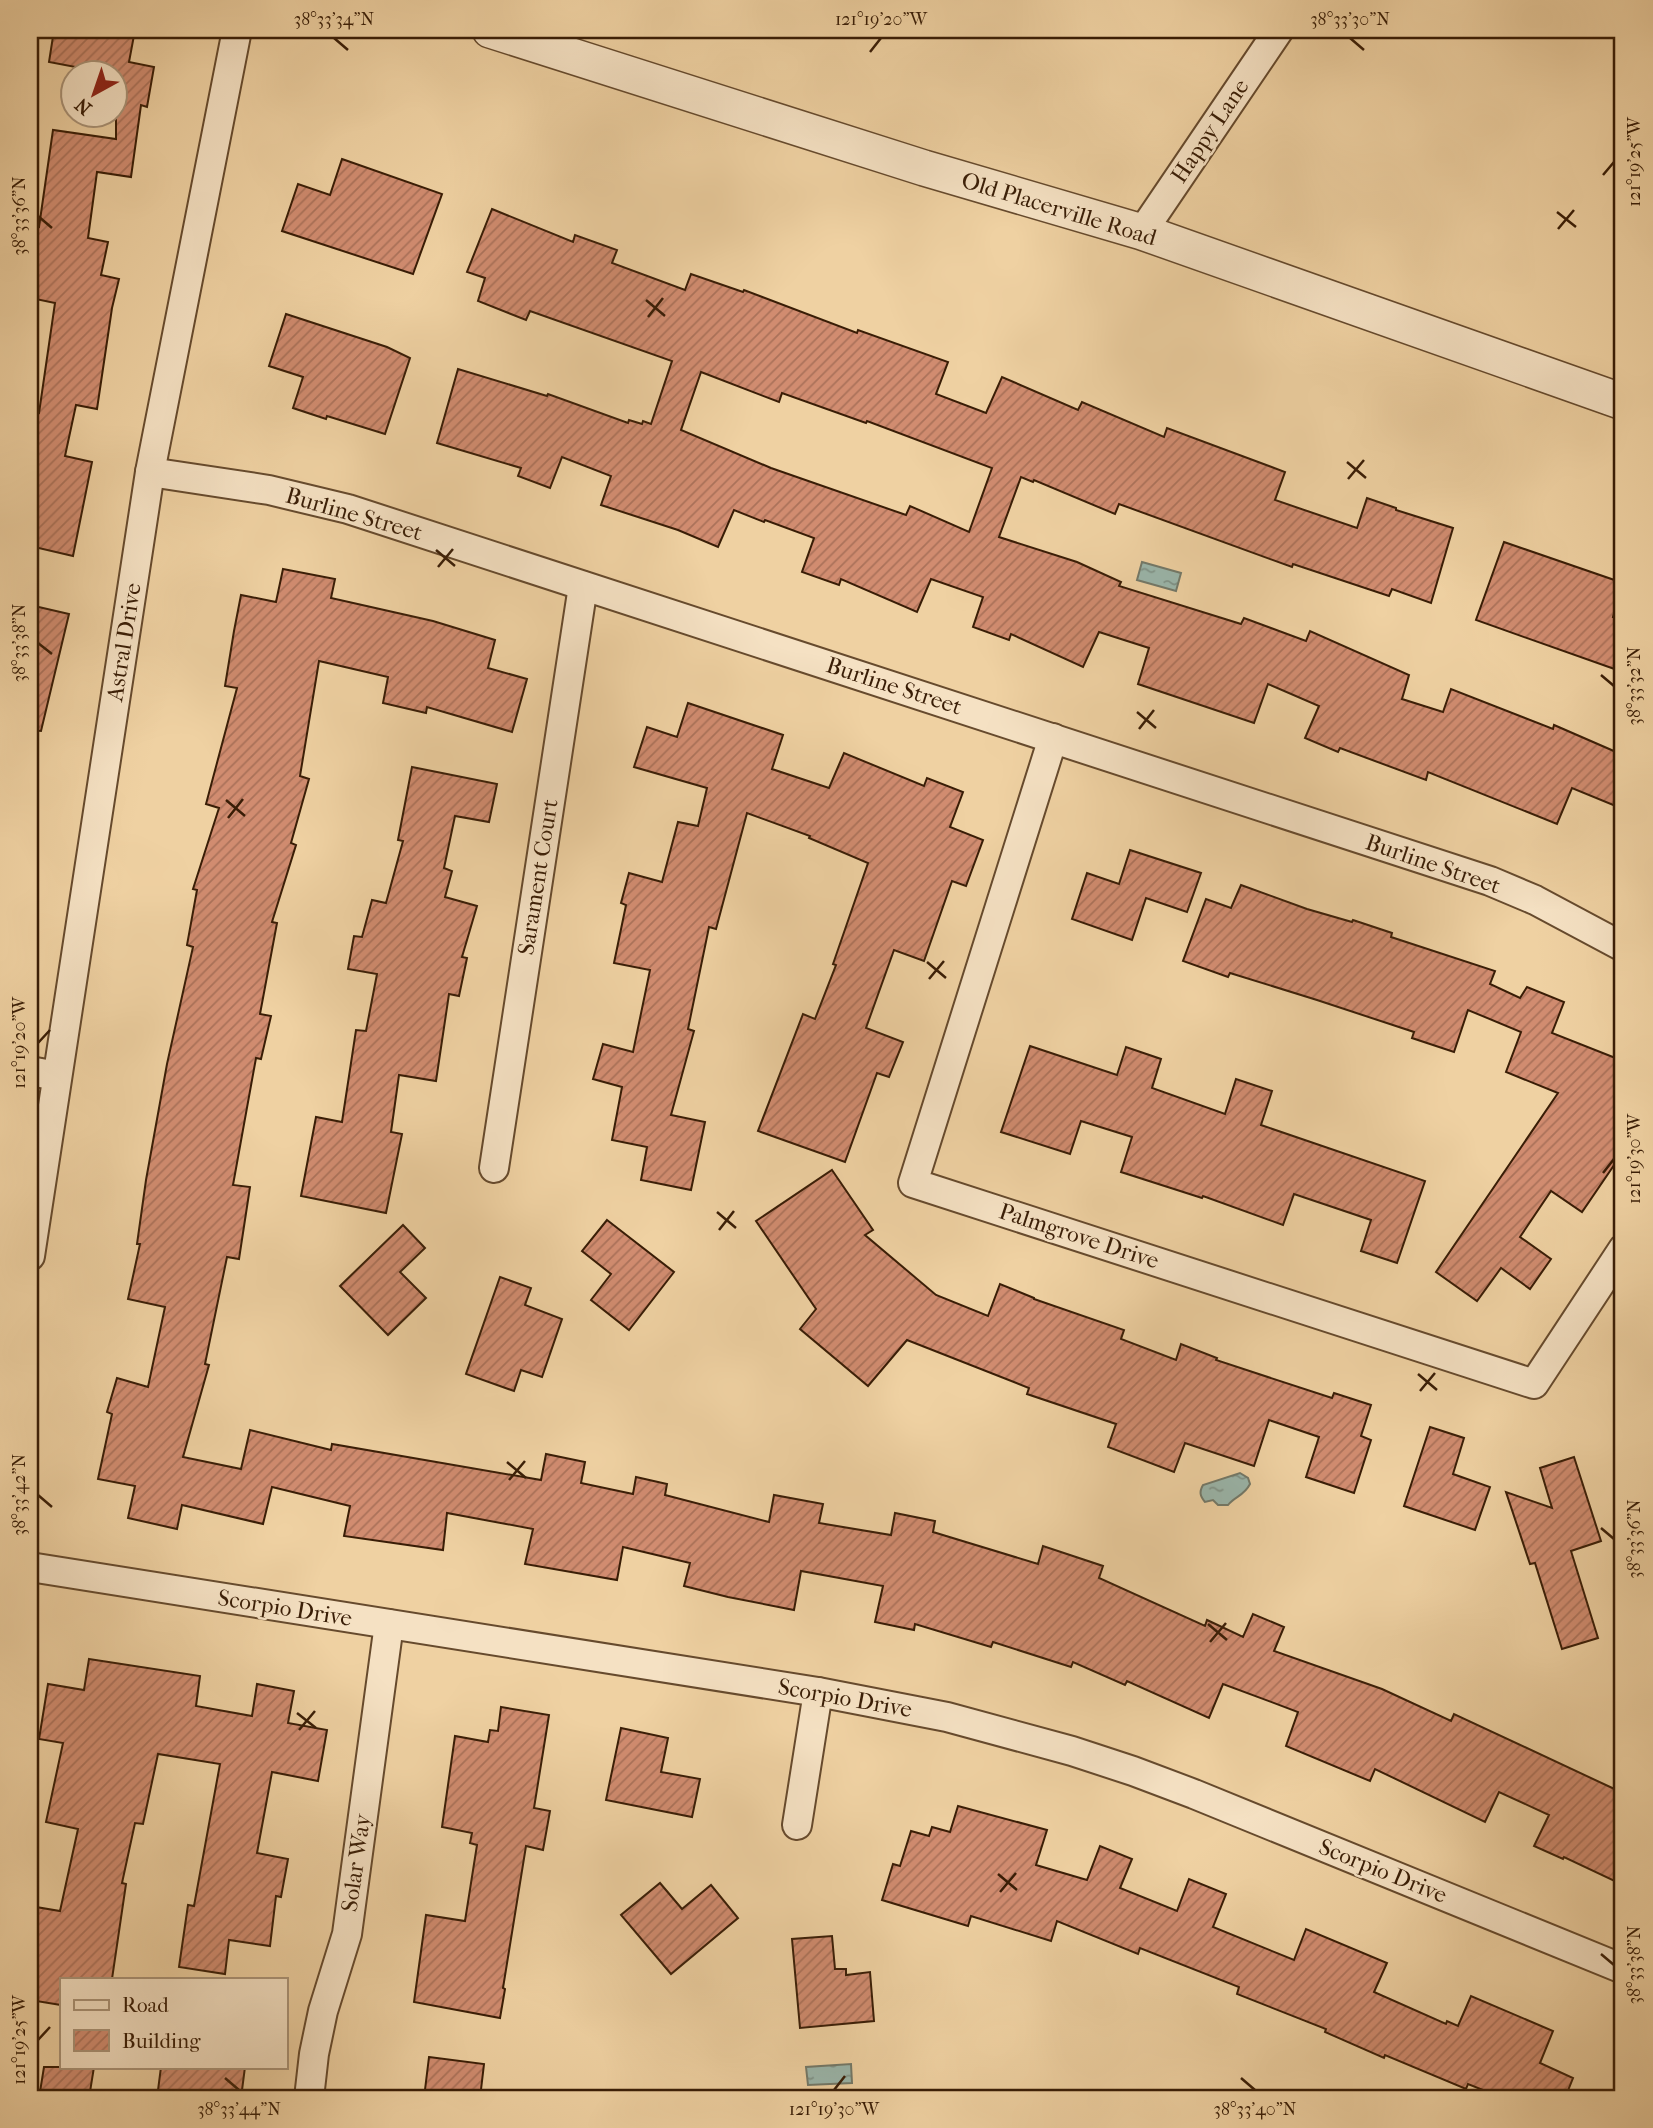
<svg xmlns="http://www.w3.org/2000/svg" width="1653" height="2128" viewBox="0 0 1653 2128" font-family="'IM FELL French Canon',serif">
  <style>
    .water { fill: url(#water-ripples); stroke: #737969; stroke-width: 2 }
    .building { fill: url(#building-hatch); stroke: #391d06; stroke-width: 2; fill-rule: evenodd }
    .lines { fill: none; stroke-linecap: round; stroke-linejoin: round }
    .minor-casing { stroke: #664a2d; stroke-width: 32 }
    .tertiary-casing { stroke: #664a2d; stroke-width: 38 }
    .minor { stroke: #f5e1c3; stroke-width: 28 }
    .tertiary { stroke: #f5e1c3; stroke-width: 35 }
    .ticks { fill: none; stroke: #391d06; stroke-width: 2.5 }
    .labels { text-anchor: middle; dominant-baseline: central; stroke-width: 5; stroke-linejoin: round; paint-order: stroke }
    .street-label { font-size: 23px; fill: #391d06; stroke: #f5e1c3 }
    .neatline { fill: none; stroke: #391d06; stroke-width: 2.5 }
    .ticks-label { font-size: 18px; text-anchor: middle; fill: #391d06 }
  </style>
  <defs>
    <pattern id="water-ripples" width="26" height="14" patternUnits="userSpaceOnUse" patternTransform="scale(1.75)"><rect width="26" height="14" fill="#9ab6ab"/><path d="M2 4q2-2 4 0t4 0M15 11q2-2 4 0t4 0" fill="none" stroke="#7f9389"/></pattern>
    <pattern id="building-hatch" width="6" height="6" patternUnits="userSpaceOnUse" patternTransform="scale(1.75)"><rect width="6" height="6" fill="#d18c70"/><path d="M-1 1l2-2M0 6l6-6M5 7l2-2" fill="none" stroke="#ab725a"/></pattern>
  </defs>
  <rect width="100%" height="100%" fill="#efd1a2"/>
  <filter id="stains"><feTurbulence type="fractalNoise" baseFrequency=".00286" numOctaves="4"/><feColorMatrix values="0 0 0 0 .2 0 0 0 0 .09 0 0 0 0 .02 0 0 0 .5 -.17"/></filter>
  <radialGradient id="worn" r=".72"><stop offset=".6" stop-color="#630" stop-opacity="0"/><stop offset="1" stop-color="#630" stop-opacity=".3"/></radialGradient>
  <!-- water -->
  <g class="water">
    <polygon points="1142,562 1181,573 1176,591 1137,580"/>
    <path d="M1240 1473 1248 1478 1250 1484C1244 1496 1235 1496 1228 1505H1218L1213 1500 1205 1502C1200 1496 1199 1492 1203 1485Z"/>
    <polygon points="851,2064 852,2083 808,2085 806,2067"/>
  </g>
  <!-- building -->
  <g class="building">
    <polygon points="54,30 135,30 129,62 154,67 147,107 141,105 131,177 97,172 88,238 108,242 101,275 119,279 112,308 97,409 76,405 65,456 92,462 73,556 30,546 30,411 39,413 55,303 31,298 35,278 30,276 30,225 39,227 53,130 116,139 116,74 80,74 81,68 49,62"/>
    <polygon points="342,159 442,194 413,274 282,231 298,184 330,195"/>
    <path d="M492 209 573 242 575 235 617 250 612 263 685 290 691 274 743 292 744 290 857 333 858 330 948 362 936 394 986 413 1002 377 1078 410 1082 402 1164 437 1167 428 1285 472 1275 500 1357 528 1367 498 1396 508V510L1453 528 1431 603 1392 589 1389 596 1293 564 1292 567 1119 504 1115 514 1034 480 1033 482 1021 477 999 537 1077 562 1121 582 1119 586 1241 624 1244 618 1306 641 1310 631 1409 675 1402 699 1443 712 1451 689 1553 729 1554 725 1623 755V809L1572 788 1557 824 1428 772 1426 780 1340 748 1338 752 1305 738 1319 706 1268 684 1254 723 1138 684 1149 648 1099 632 1083 667 1011 634 1009 640 973 627 983 597 931 579 917 612 841 579 839 585 802 572 814 538 765 520 764 522 734 510 718 547 678 530 601 505 611 476 562 457 550 488 518 476 521 468 437 443 458 369 547 396 548 394 628 423 629 420 642 424 643 421 651 424 672 361 530 311 526 320 478 301 485 278 467 272ZM701 372 779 402 782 393 866 423 867 421 992 468 969 532 910 506 906 515 771 468 681 430Z"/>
    <polygon points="286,314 387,347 410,358 385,434 327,416 326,419 293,408 303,377 269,366"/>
    <polygon points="1504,542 1623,583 1613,617 1623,620 1623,672 1476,620"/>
    <polygon points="283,569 335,579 331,598 433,621 495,640 488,668 527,679 512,732 427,707 426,713 383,703 388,677 319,661 300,776 309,779 291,843 296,845 272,922 277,923 260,1014 271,1016 261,1059 256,1058 233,1185 250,1187 239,1259 227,1257 205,1364 209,1365 183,1457 241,1469 250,1430 331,1450 332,1444 541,1480 546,1454 585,1462 581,1483 633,1494 636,1477 667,1484 665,1495 769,1522 774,1495 823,1504 819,1523 891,1535 895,1513 935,1521 933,1532 1038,1564 1043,1546 1103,1566 1099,1578 1205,1626 1207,1620 1243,1637 1253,1614 1284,1627 1274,1651 1382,1689 1451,1721 1454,1714 1623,1793 1623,1885 1564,1857 1563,1859 1534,1846 1549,1815 1499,1792 1485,1822 1375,1769 1370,1781 1286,1746 1298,1712 1223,1684 1209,1718 1127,1681 1125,1685 1073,1662 1071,1667 993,1642 991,1647 915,1624 914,1630 875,1622 883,1586 801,1571 794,1610 728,1597 684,1586 690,1563 623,1547 617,1580 525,1564 533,1529 447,1513 443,1550 344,1536 350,1506 272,1487 263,1524 182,1505 177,1529 128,1518 135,1486 98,1479 112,1414 107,1412 117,1378 148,1387 165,1307 128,1299 140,1244 137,1244 146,1180 167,1064 193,947 187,945 197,890 193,889 219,808 206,804 237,688 225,686 234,631 241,595 276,602"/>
    <polygon points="30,605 69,614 41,731 30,730"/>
    <polygon points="688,703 783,735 772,769 829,788 844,753 924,786 927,778 963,792 950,827 983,840 966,886 952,881 924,961 894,950 866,1028 903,1042 889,1077 877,1073 845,1162 758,1131 803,1014 815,1019 836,965 833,964 868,863 809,838 810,836 747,813 716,929 709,927 688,1029 694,1031 671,1115 705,1122 691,1190 641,1180 647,1147 612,1140 622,1087 593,1079 603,1044 633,1052 650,970 614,963 626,905 621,903 629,873 662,882 678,822 698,826 707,788 634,767 647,727 677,737"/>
    <polygon points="412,767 497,784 489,822 455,816 444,868 452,871 445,897 477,906 462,957 467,958 459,996 449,994 436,1081 399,1075 391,1132 402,1134 386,1213 301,1196 316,1117 342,1122 356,1030 366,1031 377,974 348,969 354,936 362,937 372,900 386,903 403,841 398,840"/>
    <polygon points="1130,850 1201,873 1187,912 1146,898 1132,940 1072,919 1087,873 1119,884"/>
    <polygon points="1241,885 1307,909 1352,922 1353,920 1392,933 1391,937 1495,971 1490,984 1520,998 1527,987 1564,1002 1552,1033 1623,1061 1623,1152 1582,1212 1551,1191 1520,1237 1551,1259 1530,1289 1501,1268 1477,1301 1436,1272 1558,1093 1506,1072 1521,1032 1468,1010 1454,1052 1412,1038 1414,1032 1317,1000 1230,973 1228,977 1183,961 1206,899 1231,908"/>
    <polygon points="1030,1046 1117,1075 1126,1047 1161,1059 1152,1088 1225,1114 1236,1079 1272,1091 1261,1125 1425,1181 1397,1263 1361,1251 1371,1220 1294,1194 1283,1225 1203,1196 1202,1198 1121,1172 1132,1137 1081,1121 1070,1154 1001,1132"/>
    <polygon points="832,1170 873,1230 865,1235 936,1295 988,1316 1000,1284 1034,1298 1034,1299 1124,1330 1121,1339 1176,1360 1181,1344 1217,1358 1216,1360 1332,1398 1334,1393 1371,1405 1361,1436 1371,1440 1354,1493 1306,1477 1319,1437 1269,1420 1254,1466 1185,1443 1174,1472 1108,1447 1116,1424 1027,1394 1029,1388 907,1340 868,1386 800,1329 816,1309 756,1221"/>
    <polygon points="607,1220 674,1272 629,1330 591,1300 611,1274 582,1251"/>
    <polygon points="403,1225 425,1248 400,1272 426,1298 388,1335 340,1286"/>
    <polygon points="500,1277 531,1288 525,1305 562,1319 542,1377 521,1370 514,1391 466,1374"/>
    <polygon points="1430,1427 1464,1438 1453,1474 1490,1487 1475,1530 1404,1506"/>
    <polygon points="1574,1457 1601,1541 1571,1551 1598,1638 1562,1649 1535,1563 1530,1564 1506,1492 1552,1508 1540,1468"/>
    <polygon points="89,1659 200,1676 196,1706 252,1716 257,1684 294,1691 288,1723 327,1730 318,1781 272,1772 257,1853 288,1859 281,1897 276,1896 270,1946 229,1940 225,1974 179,1967 188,1905 194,1906 220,1764 158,1754 143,1824 135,1823 122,1883 126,1884 112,1979 61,1979 61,2005 30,2000 30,1906 60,1911 78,1829 46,1822 63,1743 39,1739 48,1684 84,1690"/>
    <polygon points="501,1707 549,1715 534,1808 550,1811 543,1850 526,1846 503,1988 505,1989 500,2018 414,2002 426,1915 465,1921 477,1845 470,1843 472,1833 442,1827 455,1736 488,1742 490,1730 498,1731"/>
    <polygon points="621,1728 668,1738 661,1772 700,1779 692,1817 606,1800"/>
    <polygon points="958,1806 1047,1830 1036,1865 1087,1880 1100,1846 1132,1859 1120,1888 1177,1911 1189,1879 1226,1894 1213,1927 1294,1960 1306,1929 1387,1963 1374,1992 1446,2024 1447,2021 1458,2026 1471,1996 1553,2031 1540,2063 1573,2078 1565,2098 1503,2098 1468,2084 1466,2089 1385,2055 1384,2058 1325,2032 1326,2029 1237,1994 1239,1987 1140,1948 1138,1954 1057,1921 1051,1941 971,1916 968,1926 882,1900 893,1864 900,1866 911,1831 929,1836 932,1827 950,1832"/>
    <polygon points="660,1883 682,1909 711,1885 738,1918 671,1974 621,1915"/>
    <polygon points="832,1936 835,1969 846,1969 846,1975 870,1972 874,2021 800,2028 792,1939"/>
    <polygon points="429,2057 484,2064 480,2098 424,2098"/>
    <polygon points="44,2067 94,2067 89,2098 39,2098"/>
    <polygon points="161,2067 245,2067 241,2098 157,2098"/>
  </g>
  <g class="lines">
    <defs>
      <g id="minor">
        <polyline points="1142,232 1279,30"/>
        <polyline points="150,472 269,490 348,509 1490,881 1535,900 1623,947"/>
        <polyline points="1053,738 913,1183 1534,1384 1623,1249"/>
        <polyline points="30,1071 57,1076"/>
        <polyline points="494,1168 583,586"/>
        <polyline points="30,1256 150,472 237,30"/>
        <polyline points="30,1567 818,1692 947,1717 1072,1751 1133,1771 1194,1794 1623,1969"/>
        <polyline points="797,1825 818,1692"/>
        <polyline points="309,2098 314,2054 323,2011 347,1934 389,1624"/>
      </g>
      <polyline id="tertiary" points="490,30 924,168 1142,232 1623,402"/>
    </defs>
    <!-- minor casing -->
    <use href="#minor" class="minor-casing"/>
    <!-- tertiary casing -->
    <use href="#tertiary" class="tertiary-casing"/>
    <!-- minor -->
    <use href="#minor" class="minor"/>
    <!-- tertiary -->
    <use href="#tertiary" class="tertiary"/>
  </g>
  <!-- ticks -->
  <path class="ticks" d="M334 38 348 50M1350 38 1364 50M870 52 881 38M1603 175 1614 162M1557 212 1576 227M38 216 52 228M1558 229 1574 210M646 300 665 316M648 317 663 298M1347 462 1366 478M1348 479 1364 460M436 550 455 566M438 567 453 549M38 643 52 654M1601 675 1614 686M1137 712 1156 728M1139 729 1154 710M226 800 245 816M228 818 243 799M927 962 946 978M929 979 944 961M38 1043 50 1030M1603 1173 1614 1159M717 1212 736 1228M719 1230 734 1211M1418 1374 1437 1390M1420 1391 1435 1373M507 1462 526 1478M509 1480 525 1461M38 1495 52 1507M1601 1528 1614 1539M1208 1624 1227 1640M1210 1642 1226 1623M297 1713 316 1728M299 1730 315 1711M998 1874 1017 1890M1000 1892 1016 1873M1601 1954 1614 1965M38 2040 50 2027M225 2078 239 2090M1241 2078 1255 2090M834 2090 845 2076"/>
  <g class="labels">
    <!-- street labels -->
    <g class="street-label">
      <text transform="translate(1210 131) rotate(-56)">Happy Lane</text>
      <text transform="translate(1059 209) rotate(17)">Old Placerville Road</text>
      <text transform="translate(354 514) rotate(16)">Burline Street</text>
      <text transform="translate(124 642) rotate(-81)">Astral Drive</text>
      <text transform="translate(894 686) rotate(18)">Burline Street</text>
      <text transform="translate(1433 864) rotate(19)">Burline Street</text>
      <text transform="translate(538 877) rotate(-81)">Sarament Court</text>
      <text transform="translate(1079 1236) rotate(18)">Palmgrove Drive</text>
      <text transform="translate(285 1608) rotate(9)">Scorpio Drive</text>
      <text transform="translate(845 1698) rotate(10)">Scorpio Drive</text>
      <text transform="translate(356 1863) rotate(-82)">Solar Way</text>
      <text transform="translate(1383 1871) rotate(22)">Scorpio Drive</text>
    </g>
  </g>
  <!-- margin -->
  <rect width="1653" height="2128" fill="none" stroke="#efd1a2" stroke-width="77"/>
  <!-- legend -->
  <rect x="60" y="1978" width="228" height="91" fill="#f5e1c3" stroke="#aa9377" stroke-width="2"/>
  <rect x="74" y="2000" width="35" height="10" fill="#f5e1c3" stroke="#aa9377" stroke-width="2"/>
  <text x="122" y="2012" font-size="21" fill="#391d06">Road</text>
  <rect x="74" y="2030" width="35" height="21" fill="url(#building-hatch)" stroke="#aa9377" stroke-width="2"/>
  <text x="122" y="2048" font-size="21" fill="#391d06">Building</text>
  <!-- north arrow -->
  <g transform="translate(94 94) rotate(220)"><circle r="33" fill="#f5e1c3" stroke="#aa9377" stroke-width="2"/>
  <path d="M0-5L12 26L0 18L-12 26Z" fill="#8f2418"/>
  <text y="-10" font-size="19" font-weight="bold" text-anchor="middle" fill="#391d06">N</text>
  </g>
  <rect x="38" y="38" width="1576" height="2052" class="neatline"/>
  <g class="ticks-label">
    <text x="334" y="25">38°33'34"N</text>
    <text x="881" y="25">121°19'20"W</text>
    <text x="1350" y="25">38°33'30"N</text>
    <text transform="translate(1634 162) rotate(-90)" y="6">121°19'25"W</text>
    <text transform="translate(19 216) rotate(-90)" y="6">38°33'36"N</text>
    <text transform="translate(19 643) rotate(-90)" y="6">38°33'38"N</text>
    <text transform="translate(1634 686) rotate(-90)" y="6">38°33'32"N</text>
    <text transform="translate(19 1043) rotate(-90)" y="6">121°19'20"W</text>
    <text transform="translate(1634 1159) rotate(-90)" y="6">121°19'30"W</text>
    <text transform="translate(19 1495) rotate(-90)" y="6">38°33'42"N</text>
    <text transform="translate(1634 1539) rotate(-90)" y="6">38°33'36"N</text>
    <text transform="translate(1634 1965) rotate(-90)" y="6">38°33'38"N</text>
    <text transform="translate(19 2040) rotate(-90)" y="6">121°19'25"W</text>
    <text x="239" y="2115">38°33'44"N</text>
    <text x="834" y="2115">121°19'30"W</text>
    <text x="1255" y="2115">38°33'40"N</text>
  </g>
  <rect width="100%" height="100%" filter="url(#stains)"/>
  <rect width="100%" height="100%" fill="url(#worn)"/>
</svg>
